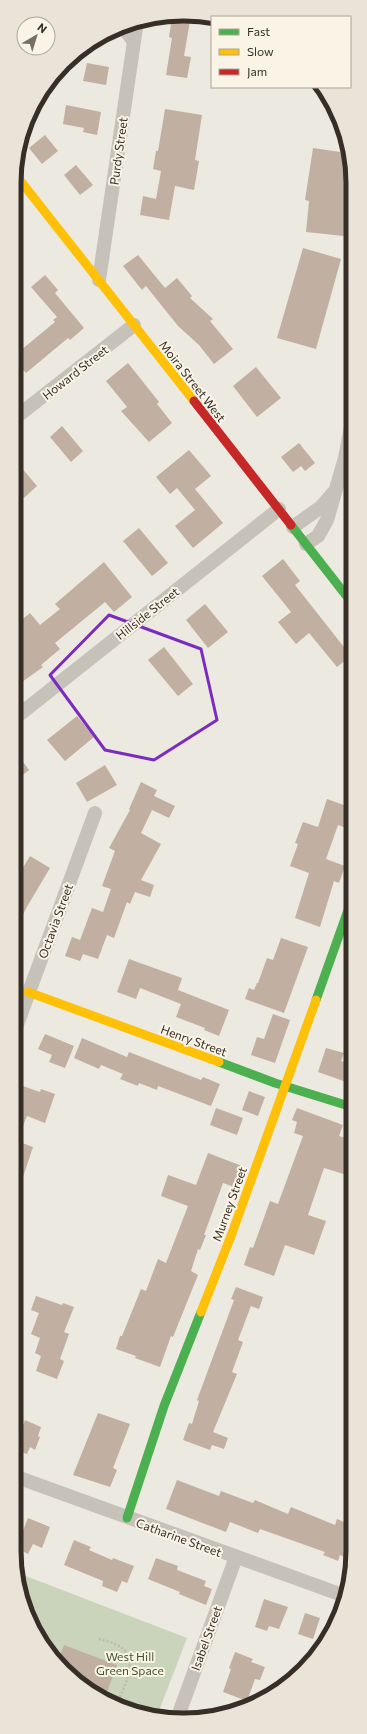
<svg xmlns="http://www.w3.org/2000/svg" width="367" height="1734" viewBox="0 0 367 1734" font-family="Commissioner,sans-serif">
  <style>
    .green { fill: #cad4ba }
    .building { fill: #c1b0a1 }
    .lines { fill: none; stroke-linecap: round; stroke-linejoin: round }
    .path { stroke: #bfb9b1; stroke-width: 2.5; stroke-dasharray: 2 2; stroke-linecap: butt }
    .lane { stroke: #c6c1b9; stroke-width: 7 }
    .street { stroke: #c6c1b9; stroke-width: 14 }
    .fast { stroke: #4caf50; stroke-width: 9 }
    .slow { stroke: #ffc107; stroke-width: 9 }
    .jam { stroke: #c62828; stroke-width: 9 }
    .marked { fill: none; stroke: #7b2cbf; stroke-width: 3; stroke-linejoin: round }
    .labels { text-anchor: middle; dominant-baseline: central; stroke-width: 4; stroke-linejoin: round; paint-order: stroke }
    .street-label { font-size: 12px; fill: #372e27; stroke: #faf4e7 }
    .park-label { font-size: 12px; fill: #3f552a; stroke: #faf4e7 }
    .rim { fill: none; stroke: #372e27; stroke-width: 5 }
  </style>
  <rect width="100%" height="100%" fill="#ece9e0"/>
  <!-- green -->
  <polygon class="green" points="18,1573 187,1638 157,1716 118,1707 63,1670 27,1615"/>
  <!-- building -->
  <g class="building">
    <polygon points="172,18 190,21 184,56 191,57 187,78 166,75 172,38 169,37"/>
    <polygon points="87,63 109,67 106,85 83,81"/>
    <polygon points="66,105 101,112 97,135 83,132 84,128 63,124"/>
    <polygon points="165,109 202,115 195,160 199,161 194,190 175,186 169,220 140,215 143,196 156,199 161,171 153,169 156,151 158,151"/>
    <polygon points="45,135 58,151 42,164 29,148"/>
    <polygon points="313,148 347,153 353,172 353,237 306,232 309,201 305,200"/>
    <polygon points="76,165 93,185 80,195 64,175"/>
    <polygon points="303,248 341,259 316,349 277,338"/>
    <polygon points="138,255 165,288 177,278 192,296 190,298 213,319 210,321 233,349 214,364 199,345 178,326 146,286 142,290 123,266"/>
    <polygon points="45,275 58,290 55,293 84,328 70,340 68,338 26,373 15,361 15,355 55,322 53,320 57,317 31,287"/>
    <polygon points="128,363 159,402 157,404 172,423 149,442 121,411 127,407 106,381"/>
    <polygon points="256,367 281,398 257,417 233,386"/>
    <polygon points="62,426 83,451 71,462 50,437"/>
    <polygon points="299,443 315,463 305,471 301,466 293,472 281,457"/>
    <polygon points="189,450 211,476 195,489 223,523 193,548 175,526 195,510 177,488 170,494 156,477"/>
    <polygon points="15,460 37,486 24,498 15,487"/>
    <polygon points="139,528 168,563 152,576 123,541"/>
    <polygon points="283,559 300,581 295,585 351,656 337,667 309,633 296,644 278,622 291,612 262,576"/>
    <polygon points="104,562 132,597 114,612 105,602 55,643 60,649 41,665 43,667 15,687 15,625 30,613 40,625 60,609 55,604"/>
    <polygon points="205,604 228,632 208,648 186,620"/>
    <polygon points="164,647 193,684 178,696 148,660"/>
    <polygon points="77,716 94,737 65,761 47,740"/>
    <polygon points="15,751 29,770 15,781"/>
    <polygon points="105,765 117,785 87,802 76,783"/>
    <polygon points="141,782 157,790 154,796 175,806 169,818 152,810 141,833 161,844 141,880 154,885 150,897 135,892 130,904 127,902 114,938 107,935 98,959 83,954 80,961 65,956 72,937 80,940 92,908 103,912 111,889 102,886 115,851 109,848 130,810 129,809"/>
    <polygon points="327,799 352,808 352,830 338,825 326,859 345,866 339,883 334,881 320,927 295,918 309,873 290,866 298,844 295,843 303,822 318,827"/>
    <polygon points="30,856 50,868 28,905 15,930 15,881"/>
    <polygon points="281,938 308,947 284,1013 245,999 249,988 254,990 257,983 258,983 267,958 273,960"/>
    <polygon points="129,959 182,978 178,990 229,1010 219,1036 204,1030 205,1028 176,1017 181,1004 140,988 136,999 117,992"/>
    <polygon points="273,1014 290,1020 275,1063 251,1055 257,1037 264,1039"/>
    <polygon points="45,1034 74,1046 65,1068 49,1062 52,1055 38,1049"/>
    <polygon points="82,1038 127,1057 129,1052 201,1080 203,1077 220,1084 211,1106 158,1086 157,1090 139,1083 138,1086 120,1079 123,1074 101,1065 99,1069 74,1058"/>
    <polygon points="326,1048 344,1053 341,1061 352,1064 352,1084 318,1072"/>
    <polygon points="17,1084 40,1092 41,1089 55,1094 45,1123 27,1116 17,1141 33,1147 17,1195 14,1194 14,1092"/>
    <polygon points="249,1091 265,1097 258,1116 242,1110"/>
    <polygon points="216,1108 243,1118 237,1135 210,1125"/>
    <polygon points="297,1108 343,1125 339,1136 352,1140 352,1170 350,1176 324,1168 308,1215 326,1221 314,1255 285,1245 274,1276 244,1265 250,1247 253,1248 270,1201 278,1204 303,1136 294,1133 297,1122 292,1120"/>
    <polygon points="208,1153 242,1166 234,1187 223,1183 204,1235 206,1235 200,1250 198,1249 191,1271 198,1275 173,1337 171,1336 160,1367 135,1358 136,1356 116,1349 120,1336 122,1336 141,1289 146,1291 158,1259 166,1263 188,1206 161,1196 168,1175 196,1185"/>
    <polygon points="236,1287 263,1297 259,1309 251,1306 238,1340 243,1342 232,1372 237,1374 213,1432 228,1438 224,1449 212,1445 210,1450 183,1440 189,1423 192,1424 199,1401 197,1400 234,1300 231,1299"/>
    <polygon points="36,1296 62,1305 63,1303 74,1307 64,1332 69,1334 60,1359 64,1361 57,1379 36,1371 41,1356 35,1353 40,1338 31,1334 39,1313 31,1310"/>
    <polygon points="98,1413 130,1424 113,1468 117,1470 110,1487 73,1475"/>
    <polygon points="25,1420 41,1427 38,1436 40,1437 35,1450 30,1447 27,1454 14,1449"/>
    <polygon points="177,1480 219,1496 221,1491 253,1503 255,1500 288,1514 291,1507 335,1525 337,1519 351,1525 348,1533 352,1534 352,1551 349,1559 340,1555 338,1561 323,1555 325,1552 260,1529 258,1533 230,1522 226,1532 166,1509"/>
    <polygon points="28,1518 50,1527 42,1548 33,1544 28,1554 16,1548"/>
    <polygon points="74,1540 91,1547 89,1550 112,1560 113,1558 134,1566 127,1583 122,1581 117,1592 102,1586 103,1581 64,1565"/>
    <polygon points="156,1558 178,1566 177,1570 206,1581 204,1586 212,1589 206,1605 179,1594 180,1592 148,1579"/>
    <polygon points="264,1599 288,1607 279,1629 269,1626 267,1631 255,1627"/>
    <polygon points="305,1613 320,1618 313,1639 298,1634"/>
    <polygon points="64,1645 117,1665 105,1698 63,1670 58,1662"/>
    <polygon points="235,1652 253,1659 251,1662 265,1667 260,1680 255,1679 247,1701 223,1692 231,1669 229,1668"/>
  </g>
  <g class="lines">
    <!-- path -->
    <path class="path" d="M99 1639C106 1641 116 1643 122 1648 140 1661 122 1690 116 1706"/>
    <!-- lane -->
    <polyline class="lane" points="120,29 132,45"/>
    <!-- street -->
    <g class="street">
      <polyline points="99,280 137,21"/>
      <polyline points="15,418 134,325"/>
      <polyline points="293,527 321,507 333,493"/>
      <polyline points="306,544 318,536 327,520 345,458 352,421"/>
      <polyline points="15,718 279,509"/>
      <polyline points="15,1030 95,813"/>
      <polyline points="14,1476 345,1596"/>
      <polyline points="177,1719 236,1557"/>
    </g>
    <!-- fast -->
    <g class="fast">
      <polyline points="291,525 352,603"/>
      <polyline points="316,1000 352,899"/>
      <polyline points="219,1062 275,1083 352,1107"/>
      <polyline points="127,1518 164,1406 201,1312"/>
    </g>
    <!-- slow -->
    <g class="slow">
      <polyline points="15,174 194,401"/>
      <polyline points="28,992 219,1062"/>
      <polyline points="201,1312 231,1236 316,1000"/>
    </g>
    <!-- jam -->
    <polyline class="jam" points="194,401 291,525"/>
  </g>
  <!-- marked area -->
  <path class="marked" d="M109 615 201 649 217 720 154 760 105 750 50 675Z"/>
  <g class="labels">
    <!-- street labels -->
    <g class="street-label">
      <text transform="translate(118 151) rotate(-82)">Purdy Street</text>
      <text transform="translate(75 372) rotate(-38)">Howard Street</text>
      <text transform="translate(193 381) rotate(52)">Moira Street West</text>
      <text transform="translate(147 613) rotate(-38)">Hillside Street</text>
      <text transform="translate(55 921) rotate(-70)">Octavia Street</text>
      <text transform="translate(194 1040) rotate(20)">Henry Street</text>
      <text transform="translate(229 1204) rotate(-70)">Murney Street</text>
      <text transform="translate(179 1537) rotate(20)">Catharine Street</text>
      <text transform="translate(206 1638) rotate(-70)">Isabel Street</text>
    </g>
    <!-- park labels -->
    <g class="park-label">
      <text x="130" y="1656">West Hill<tspan x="130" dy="14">Green Space</tspan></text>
    </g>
  </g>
  <!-- crop -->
  <path d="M0 0H367V1734H0ZM183 21H184A162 162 0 0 1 346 183V1551A162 162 0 0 1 184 1713H183A162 162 0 0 1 21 1551V183A162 162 0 0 1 183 21Z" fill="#eae4d8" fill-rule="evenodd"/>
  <path class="rim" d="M183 21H184A162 162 0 0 1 346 183V1551A162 162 0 0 1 184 1713H183A162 162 0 0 1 21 1551V183A162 162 0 0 1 183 21Z"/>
  <!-- legend -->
  <rect x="211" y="16" width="140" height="72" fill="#faf4e7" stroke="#aca59a"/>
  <rect x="219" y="29" width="20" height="6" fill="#4caf50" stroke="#aca59a"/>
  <text x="247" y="36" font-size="12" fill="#372e27">Fast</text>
  <rect x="219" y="49" width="20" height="6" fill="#ffc107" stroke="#aca59a"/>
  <text x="247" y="56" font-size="12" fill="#372e27">Slow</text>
  <rect x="219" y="69" width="20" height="6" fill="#c62828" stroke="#aca59a"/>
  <text x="247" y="76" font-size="12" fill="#372e27">Jam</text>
  <!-- north arrow -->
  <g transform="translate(36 36) rotate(38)"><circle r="19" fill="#faf4e7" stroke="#aca59a"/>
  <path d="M0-3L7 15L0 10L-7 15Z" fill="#766f68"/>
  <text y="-6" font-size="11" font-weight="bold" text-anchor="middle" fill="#372e27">N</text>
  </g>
</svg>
